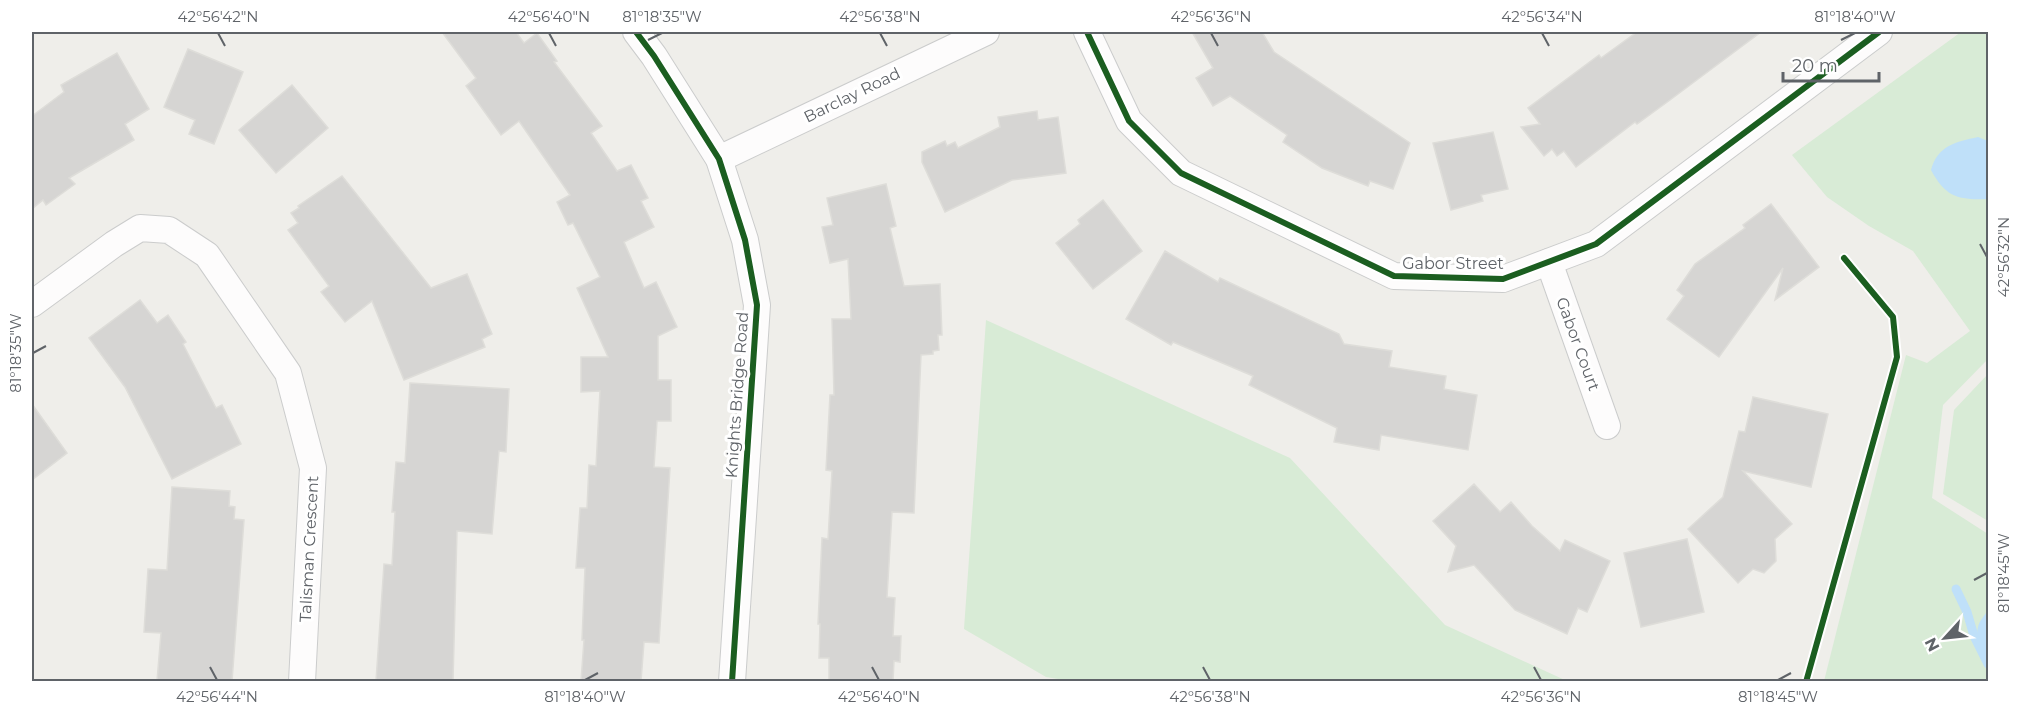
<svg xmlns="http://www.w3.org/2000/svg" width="2020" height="713" viewBox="0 0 2020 713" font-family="Montserrat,sans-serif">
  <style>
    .green { fill: #d8ebd6 }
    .water { fill: #bfe0f9 }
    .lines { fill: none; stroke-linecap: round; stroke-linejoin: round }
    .stream { stroke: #bfe0f9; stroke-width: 9 }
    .building { fill: #d6d5d3; stroke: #deddd9; stroke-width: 1.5 }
    .street-casing { stroke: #cbcccc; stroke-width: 28 }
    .street { stroke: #fdfcfc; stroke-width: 26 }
    .cycleway-casing { stroke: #fff; stroke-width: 10 }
    .cycleway { stroke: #1b5e20; stroke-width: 6 }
    .ticks { fill: none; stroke: #5f6368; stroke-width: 2 }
    .labels { text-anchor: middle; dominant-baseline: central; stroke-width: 6; stroke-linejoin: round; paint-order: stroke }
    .street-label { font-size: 16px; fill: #5f6368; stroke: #fff }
    .neatline { fill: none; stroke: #5f6368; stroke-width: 2 }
    .ticks-label { font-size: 15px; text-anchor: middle; fill: #5f6368 }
  </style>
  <rect width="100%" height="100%" fill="#efeeea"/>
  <!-- green -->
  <g class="green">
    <polygon points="1961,32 1988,32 1988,359 1943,405 1932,498 1988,534 1988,681 1824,681 1906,355 1927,363 1970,331 1913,251 1869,226 1827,197 1792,155"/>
    <polygon points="986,320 1290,458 1445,625 1567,681 1070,681 1046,677 964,629"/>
    <polygon points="1988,374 1988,521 1943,494 1954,410"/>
  </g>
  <!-- water -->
  <g class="water">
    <path d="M1978 137 1988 141V199C1959 200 1946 198 1931 170 1938 145 1956 142 1978 137Z"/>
    <path d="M1988 610V664C1979 656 1975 639 1978 627 1979 621 1985 615 1988 610Z"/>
  </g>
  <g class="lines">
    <!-- stream -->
    <polyline class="stream" points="1956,589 1967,612 1974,636 1988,664"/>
  </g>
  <!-- building -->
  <g class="building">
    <polygon points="442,32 516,32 524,43 537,33 557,61 554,62 602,126 591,133 617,171 631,165 648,198 641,201 654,227 624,242 644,288 656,282 677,327 658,336 658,380 671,380 671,421 657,421 654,467 670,468 659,643 644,642 641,681 581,681 584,640 582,640 585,568 576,568 580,508 587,508 589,465 596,466 600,391 581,392 581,357 608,357 577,288 600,277 573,223 568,225 557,202 570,195 519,121 501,135 466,86 476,78"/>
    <polygon points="1192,32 1262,32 1274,52 1410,143 1393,189 1370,181 1368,186 1322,168 1283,142 1287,135 1230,96 1213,106 1196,78 1213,68"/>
    <polygon points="1637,32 1761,32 1670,100 1637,124 1635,122 1576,167 1564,151 1557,156 1552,149 1544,156 1521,127 1540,124 1528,108 1599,55 1601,58"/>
    <polygon points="188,49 243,72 214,144 189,134 195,120 164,107"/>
    <polygon points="117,53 149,109 125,124 134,140 69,178 75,184 46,205 43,200 32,209 32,116 64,92 61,85"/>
    <polygon points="292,85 328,128 276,173 239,130"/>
    <polygon points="1037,111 1038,120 1058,117 1066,173 1012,180 945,212 922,162 922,152 945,141 947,146 955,142 958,148 1000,127 998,117"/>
    <polygon points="1493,132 1508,189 1481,195 1483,201 1451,210 1433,143"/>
    <polygon points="342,176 431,288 467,274 492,334 482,339 485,347 404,380 372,301 345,322 321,292 329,286 288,230 298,223 291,213 299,208 298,206"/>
    <polygon points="886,184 896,226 890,228 904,286 940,284 942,335 938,335 939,350 933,351 933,354 921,355 914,513 892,512 887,597 895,598 893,636 901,636 900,662 894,661 893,681 829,681 829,658 819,658 820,624 818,624 822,538 828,539 832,471 826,470 830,395 834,395 832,319 851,319 848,259 830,263 822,227 833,225 827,198"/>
    <polygon points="1103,200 1142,251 1093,289 1056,243 1080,224 1078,220"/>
    <polygon points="1771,204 1819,267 1775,300 1783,268 1719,357 1667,319 1684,296 1677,290 1695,264 1745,228 1743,225"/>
    <polygon points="1165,251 1218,282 1220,278 1339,334 1344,344 1392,351 1389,367 1446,376 1444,389 1477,395 1468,450 1381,435 1379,450 1334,442 1337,428 1249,385 1253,376 1173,342 1171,345 1126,319"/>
    <polygon points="140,300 157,323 168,315 186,342 183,344 216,408 222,405 241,444 172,479 125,387 89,338"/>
    <polygon points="410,383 509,389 506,452 499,451 492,534 457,531 453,681 376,681 384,564 392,565 395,512 392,512 396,462 405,463"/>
    <polygon points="1753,397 1828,414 1811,487 1743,471 1792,524 1775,539 1776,561 1764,573 1753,569 1738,583 1688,529 1723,497 1739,431 1745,432"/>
    <polygon points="32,404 67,453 32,480"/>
    <polygon points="1474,484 1500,512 1511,502 1532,526 1560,551 1565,540 1610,561 1587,612 1578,608 1567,634 1515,610 1474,565 1448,572 1456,546 1433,521"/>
    <polygon points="172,487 230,491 229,506 235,507 234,519 244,520 232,681 157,681 161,633 144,632 148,569 167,570"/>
    <polygon points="1687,539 1704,612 1641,627 1624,553"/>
  </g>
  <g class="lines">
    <defs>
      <g id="street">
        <polyline points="636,32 654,56 719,159 745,240 757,305 732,682"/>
        <polyline points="1087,32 1129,121 1181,173 1394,276 1503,279 1596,244 1879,32"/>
        <polyline points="719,159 986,32"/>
        <polyline points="1549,262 1607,426"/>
        <polyline points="32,304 114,244 140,228 169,230 207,255 288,373 313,468 302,682"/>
      </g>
    </defs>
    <!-- street casing -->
    <use href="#street" class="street-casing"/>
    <!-- street -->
    <use href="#street" class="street"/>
    <defs>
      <g id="cycleway">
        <polyline points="636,32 654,56 719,159 745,240 757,305 732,682"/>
        <polyline points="1087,32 1129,121 1181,173 1394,276 1503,279 1596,244 1879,32"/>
        <polyline points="1806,682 1897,357 1893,317 1844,258"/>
      </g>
    </defs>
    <!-- cycleway casing -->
    <use href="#cycleway" class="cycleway-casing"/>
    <!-- cycleway -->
    <use href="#cycleway" class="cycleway"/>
  </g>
  <!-- ticks -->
  <path class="ticks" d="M218 33 225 46M549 33 556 46M880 33 887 46M1211 33 1218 46M1542 33 1549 46M648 40 662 33M1841 40 1855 33M1980 244 1987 257M33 353 46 346M1974 580 1987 573M210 667 217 680M872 667 879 680M1203 667 1210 680M1534 667 1541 680M585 680 598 673M1778 680 1791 673"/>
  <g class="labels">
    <!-- street labels -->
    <g class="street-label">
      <text transform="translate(852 95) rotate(-26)">Barclay Road</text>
      <text x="1453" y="263">Gabor Street</text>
      <text transform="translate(1578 344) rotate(70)">Gabor Court</text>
      <text transform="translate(737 395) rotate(-86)">Knights Bridge Road</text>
      <text transform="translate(309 549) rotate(-87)">Talisman Crescent</text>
    </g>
  </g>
  <!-- border -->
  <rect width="2020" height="713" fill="none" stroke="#ffffff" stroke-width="66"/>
  <!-- north arrow -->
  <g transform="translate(1945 638) rotate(243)" stroke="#ffffff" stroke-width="4.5" paint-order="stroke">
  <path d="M0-4.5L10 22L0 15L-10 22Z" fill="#5f6368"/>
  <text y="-9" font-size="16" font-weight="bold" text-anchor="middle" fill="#5f6368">N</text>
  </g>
  <!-- scale -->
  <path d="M1783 72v9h96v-9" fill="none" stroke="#5f6368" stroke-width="3"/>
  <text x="1792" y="72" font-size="18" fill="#5f6368" stroke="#ffffff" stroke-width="4.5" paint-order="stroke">20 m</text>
  <rect x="33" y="33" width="1954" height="647" class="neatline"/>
  <g class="ticks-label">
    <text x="218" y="22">42°56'42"N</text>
    <text x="549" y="22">42°56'40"N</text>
    <text x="662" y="22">81°18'35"W</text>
    <text x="880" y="22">42°56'38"N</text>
    <text x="1211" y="22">42°56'36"N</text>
    <text x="1542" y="22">42°56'34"N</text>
    <text x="1855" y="22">81°18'40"W</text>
    <text transform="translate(2004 257) rotate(-90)" y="5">42°56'32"N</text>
    <text transform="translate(16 353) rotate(-90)" y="5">81°18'35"W</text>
    <text transform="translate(2004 573) rotate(-90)" y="5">81°18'45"W</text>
    <text x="217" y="702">42°56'44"N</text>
    <text x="585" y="702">81°18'40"W</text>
    <text x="879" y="702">42°56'40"N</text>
    <text x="1210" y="702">42°56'38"N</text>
    <text x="1541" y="702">42°56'36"N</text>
    <text x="1778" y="702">81°18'45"W</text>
  </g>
</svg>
